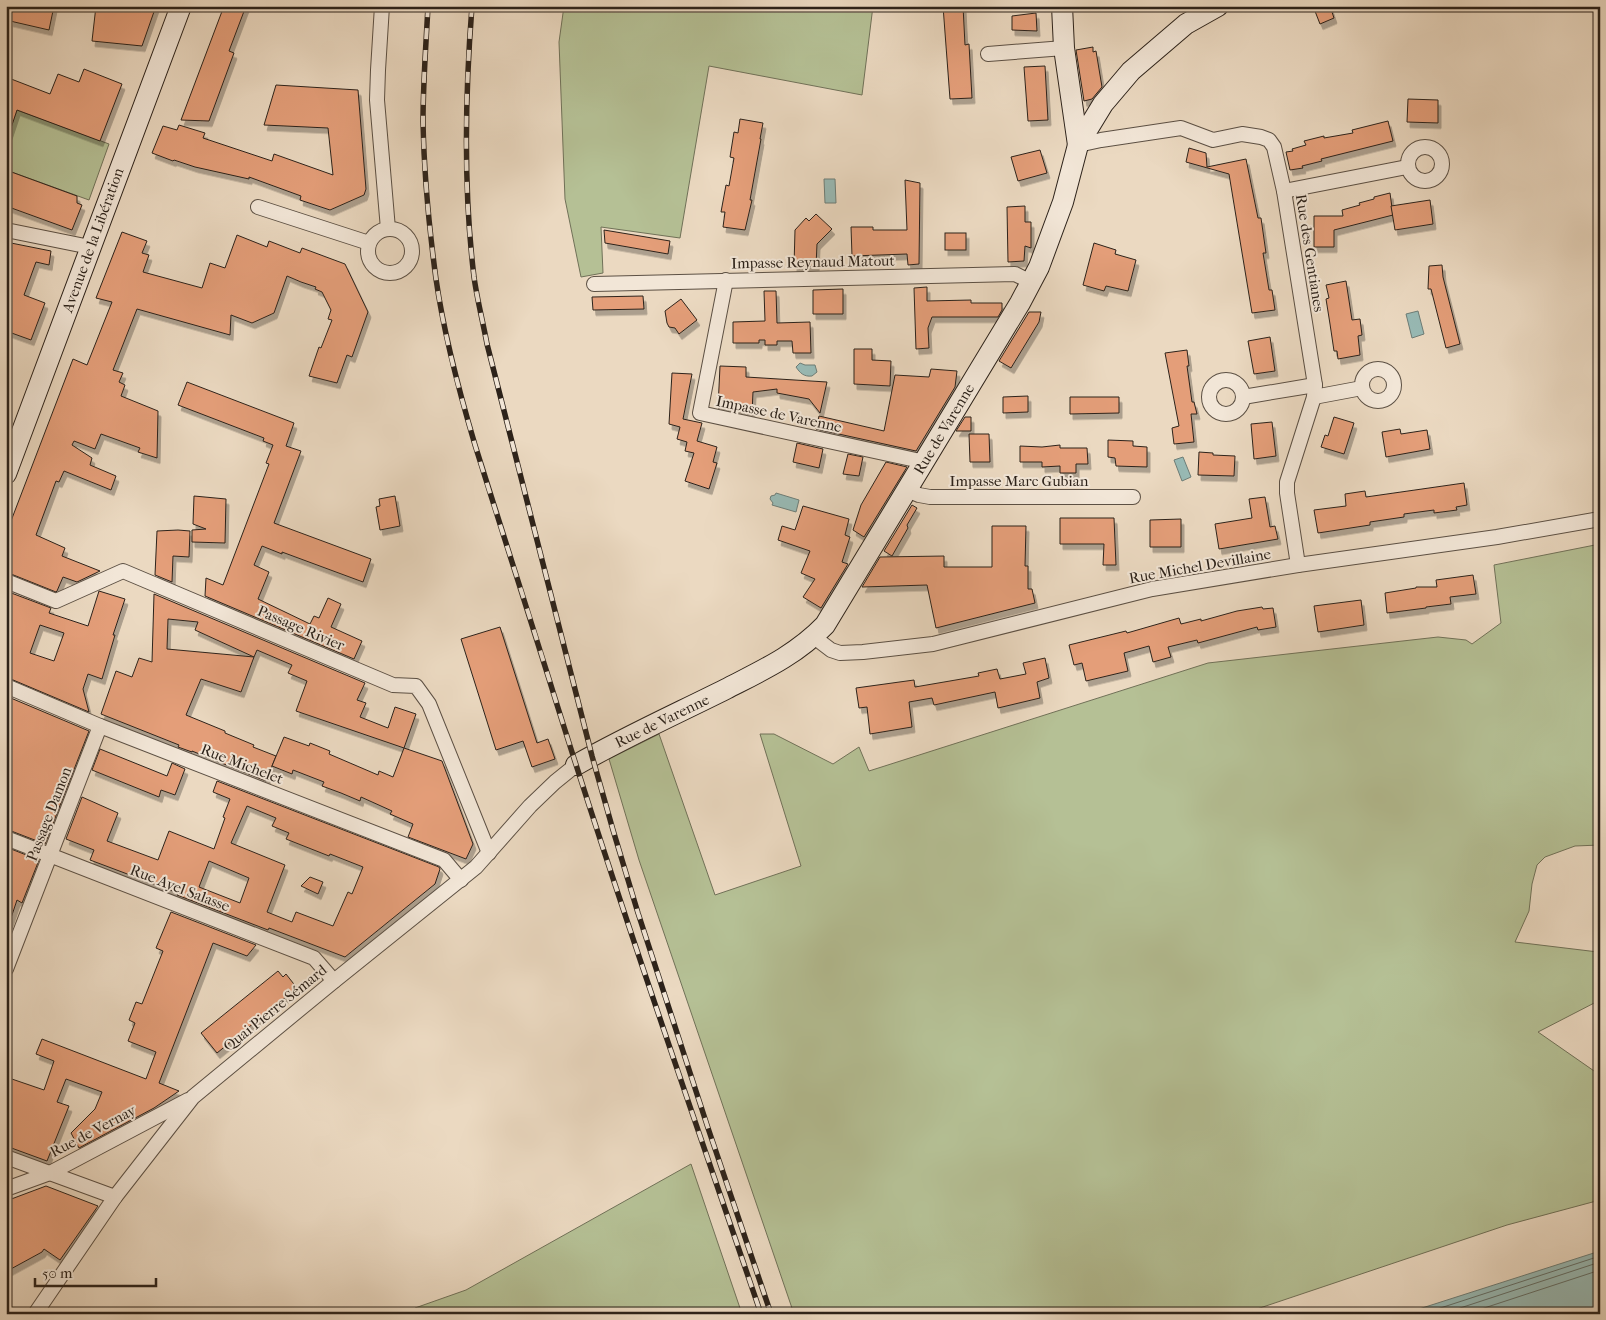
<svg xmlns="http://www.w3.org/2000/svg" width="1606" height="1320" viewBox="0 0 1606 1320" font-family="'IM FELL French Canon',serif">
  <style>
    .green { fill: #b5c095; stroke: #707158 }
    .water { fill: #98bab5; stroke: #6d7d77 }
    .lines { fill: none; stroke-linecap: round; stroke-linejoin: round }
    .shore { stroke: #626e68; stroke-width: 1 }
    .building { fill: #e49e79; stroke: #2c221a; fill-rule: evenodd; filter: url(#shadow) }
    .street-casing { stroke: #5c5044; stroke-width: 16 }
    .secondary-casing { stroke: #2c221a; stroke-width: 22 }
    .street { stroke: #f2e6d7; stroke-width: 14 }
    .secondary { stroke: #f2e6d7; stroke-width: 20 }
    .rail-casing { stroke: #2c221a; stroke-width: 5.5 }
    .rail { stroke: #f2e6d7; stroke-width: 4; stroke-dasharray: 11; stroke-linecap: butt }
    .labels { text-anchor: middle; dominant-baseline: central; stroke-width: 4; stroke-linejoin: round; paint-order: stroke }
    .street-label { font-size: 15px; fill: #2c221a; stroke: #f2e6d7 }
  </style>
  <defs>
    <filter id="shadow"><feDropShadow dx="3" dy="5.5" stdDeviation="0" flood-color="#0004"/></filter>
  </defs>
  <rect width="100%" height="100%" fill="#ebd9c1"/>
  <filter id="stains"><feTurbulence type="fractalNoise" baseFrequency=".004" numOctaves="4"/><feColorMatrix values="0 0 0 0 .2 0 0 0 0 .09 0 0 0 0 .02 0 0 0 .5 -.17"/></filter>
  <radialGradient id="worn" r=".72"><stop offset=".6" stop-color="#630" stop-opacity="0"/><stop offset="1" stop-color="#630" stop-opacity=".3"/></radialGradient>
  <!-- green -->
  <g class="green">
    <polygon points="564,6 873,6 862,95 709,66 680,238 601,227 603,273 581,277 565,199 559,42"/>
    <polygon points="17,110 109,144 89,200 6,170 6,141"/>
    <polygon points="1600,544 1600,845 1575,846 1545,857 1537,865 1532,884 1529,911 1515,942 1598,952 1600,955 1600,1000 1538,1032 1597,1073 1600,1072 1600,1200 1507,1225 1242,1314 794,1314 639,860 609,759 659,734 715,895 801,866 760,734 774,734 833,764 859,747 869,771 1208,663 1438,637 1466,640 1472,644 1501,623 1494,565"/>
    <polygon points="691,1164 742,1314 414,1314 415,1308 466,1290"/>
  </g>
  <!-- water -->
  <g class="water">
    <polygon points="824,179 835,179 836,203 825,203"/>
    <polygon points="1418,311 1424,334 1412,338 1406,314"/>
    <path d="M800 363 805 365H815L817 372 812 376C804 377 800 373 796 367Z"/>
    <polygon points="1183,457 1191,477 1182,481 1174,460"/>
    <polygon points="776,493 799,500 796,512 772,505 773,503 770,499 771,496 775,495"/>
    <polygon points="1600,1251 1600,1314 1417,1314 1419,1309"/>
  </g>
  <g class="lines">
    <!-- shore -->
    <g class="shore">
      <polyline points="1422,1314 1600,1256"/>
      <polyline points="1442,1314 1600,1262"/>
      <polyline points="1466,1314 1600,1270"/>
    </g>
  </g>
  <!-- building -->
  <g class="building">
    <polygon points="13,6 54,6 49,30 10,21"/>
    <polygon points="96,6 156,6 142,46 92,41"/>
    <polygon points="224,6 246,6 229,51 234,53 209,121 181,120"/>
    <polygon points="943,6 963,6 965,45 969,44 972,98 950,99"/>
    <polygon points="1313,6 1330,6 1334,18 1320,24"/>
    <polygon points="1036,13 1037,31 1012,30 1012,16"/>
    <polygon points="1093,47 1093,52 1096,51 1102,87 1092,99 1084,101 1076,50"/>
    <polygon points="1045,66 1048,120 1028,121 1024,67"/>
    <polygon points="84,69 122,84 100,141 17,110 9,134 6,133 6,77 50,94 58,74 79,82"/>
    <polygon points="276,85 358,90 366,189 364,195 330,210 300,200 301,196 249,177 249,179 195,167 174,160 173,161 152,153 163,126 177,130 179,125 205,133 203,138 272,161 274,154 333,175 328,128 264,125"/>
    <polygon points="1408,99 1438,100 1438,123 1407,122"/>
    <polygon points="740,119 763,123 760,139 761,139 750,200 752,200 745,230 723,227 725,212 721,212 726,185 729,186 734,158 730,157 734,132 738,133"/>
    <polygon points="1388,121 1393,141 1321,159 1322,161 1302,166 1303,168 1290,170 1286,152 1293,151 1292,149 1306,145 1304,141 1324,136 1324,138 1353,133 1352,130"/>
    <polygon points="1189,148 1206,153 1207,167 1246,159 1258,218 1261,218 1266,253 1263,253 1269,290 1272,290 1275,310 1252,313 1229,174 1186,162"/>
    <polygon points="1040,150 1047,173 1018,181 1011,157"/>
    <polygon points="6,170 77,196 77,203 82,205 72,230 6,206"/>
    <polygon points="905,180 920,183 919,264 908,265 907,254 852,256 851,227 873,227 873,230 907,230"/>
    <polygon points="1390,193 1393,215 1334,230 1334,247 1314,247 1314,216 1343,216 1342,210 1360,205 1359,203 1374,199 1374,197"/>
    <polygon points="1430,200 1433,224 1395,230 1391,206"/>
    <polygon points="1025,206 1025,222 1031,222 1031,248 1025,246 1024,261 1008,262 1007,207"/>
    <polygon points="816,214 832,229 817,244 816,266 794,267 795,230 806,218 809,221"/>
    <polygon points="604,230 670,241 668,254 605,243"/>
    <polygon points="122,232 147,241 142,253 149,255 143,272 202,288 210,263 225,268 237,235 267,247 269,241 300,253 302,248 345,264 368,312 352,357 347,355 337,383 309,376 319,347 321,348 332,320 328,319 331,310 322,292 315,289 316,287 301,282 287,276 274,313 252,323 231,315 230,335 137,309 113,370 123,373 119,382 125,385 121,396 158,411 157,458 138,452 140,448 101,434 95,449 74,441 72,445 92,458 90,465 116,476 111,490 64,471 59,482 56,481 36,535 65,548 62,556 100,571 77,582 63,577 57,591 56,592 6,572 6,534 73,359 87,365 112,302 96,298"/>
    <rect x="945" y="233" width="21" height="17"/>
    <polygon points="6,242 51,251 49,265 36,262 24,295 45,303 31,340 6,331"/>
    <polygon points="1094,243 1116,250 1115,254 1136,260 1128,291 1106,286 1104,291 1083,285"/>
    <polygon points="1442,265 1443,277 1460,344 1446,348 1431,289 1428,289 1429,266"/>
    <polygon points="1346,281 1352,320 1360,319 1362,335 1358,336 1360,355 1338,359 1337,351 1334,351 1330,324 1326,299 1329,298 1326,285"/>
    <polygon points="927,287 927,301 971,300 971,303 1002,303 1002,310 998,317 932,317 928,328 929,348 916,349 914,288"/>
    <polygon points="843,289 843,314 813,314 813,290"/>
    <polygon points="764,291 776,291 777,323 810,322 811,353 793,353 792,341 777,341 777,345 765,345 765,340 759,340 759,343 733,343 733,322 765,321"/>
    <polygon points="643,296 644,309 593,310 592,297"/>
    <polygon points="681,299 697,320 679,334 675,328 669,327 667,323 665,311"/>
    <polygon points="1029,312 1041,312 1039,322 1011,368 999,361"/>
    <polygon points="1270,337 1275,371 1254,374 1248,341"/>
    <polygon points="854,349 872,349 872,360 891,361 890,386 854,384"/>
    <polygon points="1187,350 1189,366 1187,366 1192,402 1194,402 1197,414 1191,414 1194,442 1174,444 1172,428 1179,426 1165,353"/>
    <polygon points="720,366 746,367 746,377 827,382 820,413 809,399 777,393 777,389 753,392 752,413 718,408"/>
    <polygon points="931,369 957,371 955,387 916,451 816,429 819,416 884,431 895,375 929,377"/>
    <polygon points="672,373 692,374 683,419 702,423 697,441 717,447 713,462 717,463 709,489 685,481 694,453 685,451 687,442 677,439 680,427 669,424"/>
    <polygon points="187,382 294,423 286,446 301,451 274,523 371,559 363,582 282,552 282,554 262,546 254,565 269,572 258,599 310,624 314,616 319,618 328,598 341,604 331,627 362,641 354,659 205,596 206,578 223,585 269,464 266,463 273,445 263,441 264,438 178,405"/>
    <polygon points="1028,396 1028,412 1003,413 1003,397"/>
    <polygon points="1070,397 1119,397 1119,413 1070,414"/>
    <polygon points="965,417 971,417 971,431 956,431"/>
    <polygon points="1334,417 1354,423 1344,454 1321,447 1325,435 1328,436"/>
    <polygon points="1272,422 1276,456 1254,459 1251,424"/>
    <polygon points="1400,429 1401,434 1427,430 1430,449 1386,457 1382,432"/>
    <polygon points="969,434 989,434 990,462 970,462"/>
    <polygon points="1108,440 1133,441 1133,446 1147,447 1147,467 1116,466 1115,458 1108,457"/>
    <polygon points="797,443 823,449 819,468 793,462"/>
    <polygon points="1060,445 1060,448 1087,448 1088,464 1076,464 1076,473 1060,473 1060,466 1042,467 1042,462 1020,462 1020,446 1042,447"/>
    <polygon points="1199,452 1213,453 1213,455 1235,456 1234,476 1198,475"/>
    <polygon points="848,454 863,457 859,476 843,474"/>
    <polygon points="886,462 907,467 864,537 853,530 861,505"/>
    <polygon points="1464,483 1467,505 1456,507 1457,510 1434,513 1434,510 1404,514 1404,517 1370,522 1370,525 1318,533 1314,510 1346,506 1345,494 1365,491 1366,497"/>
    <polygon points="194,496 226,499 225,543 192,542 192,530 206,529 193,524"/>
    <polygon points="395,496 400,526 380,530 376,507 380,506 379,499"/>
    <polygon points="1265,497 1270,527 1275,526 1278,539 1219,549 1215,524 1252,518 1249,499"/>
    <polygon points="912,505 917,508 907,525 908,528 892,556 884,551"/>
    <polygon points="803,506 849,519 845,535 850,537 842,562 848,564 821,608 803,597 815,579 801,573 810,551 778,540 782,526 795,530"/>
    <polygon points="1060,518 1114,518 1116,565 1103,565 1104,544 1060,544"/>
    <polygon points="1181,519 1181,547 1150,547 1150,520"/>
    <polygon points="992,526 1026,526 1025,566 1028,566 1028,589 1032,589 1035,603 936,628 927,585 862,587 880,557 944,556 944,567 992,567"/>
    <polygon points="178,530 190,531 189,557 173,556 172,582 155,575 157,531"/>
    <polygon points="1473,575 1476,594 1450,597 1451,604 1426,607 1426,608 1387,613 1385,593 1416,588 1416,587 1437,587 1436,580"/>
    <path d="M6 591 51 608 49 613 88 626 99 591 125 599 113 635H115L102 679 88 674 83 689 89 712 6 677ZM40 625 64 633 54 661 30 653Z"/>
    <polygon points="154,594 365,683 357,700 366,703 360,717 388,728 395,707 416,714 404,748 296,711 307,681 288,673 292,665 257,650 254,657 195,630 198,622 168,619 167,649 254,657 241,692 201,679 186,715 225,731 225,733 254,745 253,747 276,756 266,781 192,751 192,752 178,747 179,745 101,714 116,671 132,677 139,658 152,662"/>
    <polygon points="1361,600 1364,625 1318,632 1314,606"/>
    <polygon points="1262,607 1263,609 1273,608 1276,627 1258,630 1257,627 1198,643 1197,640 1168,647 1171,657 1153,662 1149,646 1124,653 1128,671 1086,681 1082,663 1074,665 1069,645 1126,631 1127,633 1179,618 1181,624 1201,619 1201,621 1237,611"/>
    <polygon points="500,627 537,743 548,739 555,759 532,767 523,741 496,750 461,639"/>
    <polygon points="1045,658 1049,678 1037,682 1040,698 998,708 995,692 934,705 932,698 909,702 912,727 870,734 867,707 859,708 856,688 914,680 915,687 979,676 978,673 997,669 1000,679 1026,674 1023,663"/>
    <polygon points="6,696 89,731 45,844 6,829"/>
    <polygon points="284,737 309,746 310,743 330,751 329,754 378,775 379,771 393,777 404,748 442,761 473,844 466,859 408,837 413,824 390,814 392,811 361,797 360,801 341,793 322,786 324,782 293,770 292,774 272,766"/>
    <polygon points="100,749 167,776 172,763 185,769 175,795 161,790 159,797 92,770"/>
    <path d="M217 781 439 867 440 869 435 884 345 957 269 928 268 930 177 895 178 893 90 860 94 850 66 839 82 797 118 813 107 841 158 860 169 831 214 849 225 818 223 817 230 799 213 792ZM247 806 276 818 272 826 289 833 286 839 329 856 330 854 363 867 352 894 348 892 333 926 296 912 292 922 267 912 285 865 231 843ZM209 861 249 878 240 903 199 887Z"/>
    <polygon points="6,847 39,860 22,903 17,900 8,927 6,927"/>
    <polygon points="310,877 323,882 318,894 301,886"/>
    <polygon points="171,912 256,945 247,956 213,943 159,1083 179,1091 154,1108 79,1148 71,1133 95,1109 102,1092 66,1079 57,1102 69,1106 47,1161 6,1146 6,1077 44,1090 54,1061 36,1054 42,1039 146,1079 156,1052 128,1041 135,1023 129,1020 136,1002 142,1004 163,951 156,948"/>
    <polygon points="278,971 283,977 286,974 297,988 217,1053 201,1033"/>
    <polygon points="46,1186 98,1206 60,1260 44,1249 42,1252 9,1270 6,1255 6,1201"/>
  </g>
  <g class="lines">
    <defs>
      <g id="street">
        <polyline points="382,6 378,70 377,100 388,229"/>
        <polyline points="988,54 1064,48"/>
        <polyline points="1078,145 1101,140 1181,128 1213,140 1242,134 1261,137 1269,140 1274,147 1284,191 1315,385 1314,397 1287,482 1287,493 1298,565"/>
        <circle cx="1425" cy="164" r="17"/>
        <polyline points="1284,191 1407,167"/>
        <polyline points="258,207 369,243"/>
        <circle cx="390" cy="251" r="22"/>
        <polyline points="6,230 90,247"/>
        <polyline points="726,280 700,413 925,462"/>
        <polyline points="594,284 1015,274 1031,282"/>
        <circle cx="1378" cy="385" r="16"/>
        <circle cx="1226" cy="397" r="17"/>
        <polyline points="1243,397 1315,385"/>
        <polyline points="1314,397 1362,388"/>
        <polyline points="907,490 919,495 930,497 1133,497"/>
        <polyline points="6,581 56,601 123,571 393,685 416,686 429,704 489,853"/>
        <polyline points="814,637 831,650 840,653 863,652 933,644 1152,589 1298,565 1497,537 1600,519"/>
        <polyline points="6,686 100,726 444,860 461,880"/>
        <polyline points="6,838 314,958 334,981"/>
        <polyline points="6,969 100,726"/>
        <polyline points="6,1157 115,1197"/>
        <polyline points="6,1189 50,1173 188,1100"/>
        <polyline points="35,1314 115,1197 193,1097 334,981 476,867 530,806 555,782 576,765"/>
      </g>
      <g id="secondary">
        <polyline points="1062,6 1064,48 1078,145"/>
        <polyline points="6,474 181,6"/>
        <path d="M576 765C625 737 676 714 726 689 763 670 796 655 825 625L1020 303 1039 267 1063 202 1078 145 1103 104 1131 71 1186 24 1218 6"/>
      </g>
    </defs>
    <!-- street casing -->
    <use href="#street" class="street-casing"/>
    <!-- secondary casing -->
    <use href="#secondary" class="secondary-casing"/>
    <!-- street -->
    <use href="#street" class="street"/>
    <!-- secondary -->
    <use href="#secondary" class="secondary"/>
    <defs>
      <g id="rail">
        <path d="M428 6C426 45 423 83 423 122 424 174 429 227 436 279 444 335 459 391 475 445 499 523 525 601 549 679 615 892 689 1103 761 1314"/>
        <path d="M472 6C465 96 463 187 474 277 477 299 483 322 487 344L592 756 613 830 638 913 708 1128 771 1314"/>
      </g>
    </defs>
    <!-- rail casing -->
    <use href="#rail" class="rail-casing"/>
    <!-- rail -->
    <use href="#rail" class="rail"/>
  </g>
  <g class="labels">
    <!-- street labels -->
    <g class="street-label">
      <text transform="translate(93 240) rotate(-70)">Avenue de la Libération</text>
      <text transform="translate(1310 253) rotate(81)">Rue des Gentianes</text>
      <text transform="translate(813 262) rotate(-1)">Impasse Reynaud Matout</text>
      <text transform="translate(779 414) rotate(12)">Impasse de Varenne</text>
      <text transform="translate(944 429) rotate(-59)">Rue de Varenne</text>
      <text x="1019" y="481">Impasse Marc Gubian</text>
      <text transform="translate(1200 566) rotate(-10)">Rue Michel Devillaine</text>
      <text transform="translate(301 628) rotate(23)">Passage Rivier</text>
      <text transform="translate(662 721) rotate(-26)">Rue de Varenne</text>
      <text transform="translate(242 764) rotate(21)">Rue Michelet</text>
      <text transform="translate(49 814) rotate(-69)">Passage Damon</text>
      <text transform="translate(180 888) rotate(21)">Rue Ayel Salasse</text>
      <text transform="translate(275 1008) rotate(-39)">Quai Pierre Sémard</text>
      <text transform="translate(93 1131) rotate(-28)">Rue de Vernay</text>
    </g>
  </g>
  <!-- margin -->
  <rect width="1606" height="1320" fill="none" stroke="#ebd9c1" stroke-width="25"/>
  <rect x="8" y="8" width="1591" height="1305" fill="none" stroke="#2c221a" stroke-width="2.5"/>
  <rect x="12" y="12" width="1581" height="1295" fill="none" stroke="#2c221a"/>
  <!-- scale -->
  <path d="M35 1278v8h121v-8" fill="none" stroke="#2c221a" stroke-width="2.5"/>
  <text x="42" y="1278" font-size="15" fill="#2c221a" stroke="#f2e6d7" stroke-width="4" paint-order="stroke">50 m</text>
  <rect width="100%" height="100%" filter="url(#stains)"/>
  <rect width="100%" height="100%" fill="url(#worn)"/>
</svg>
